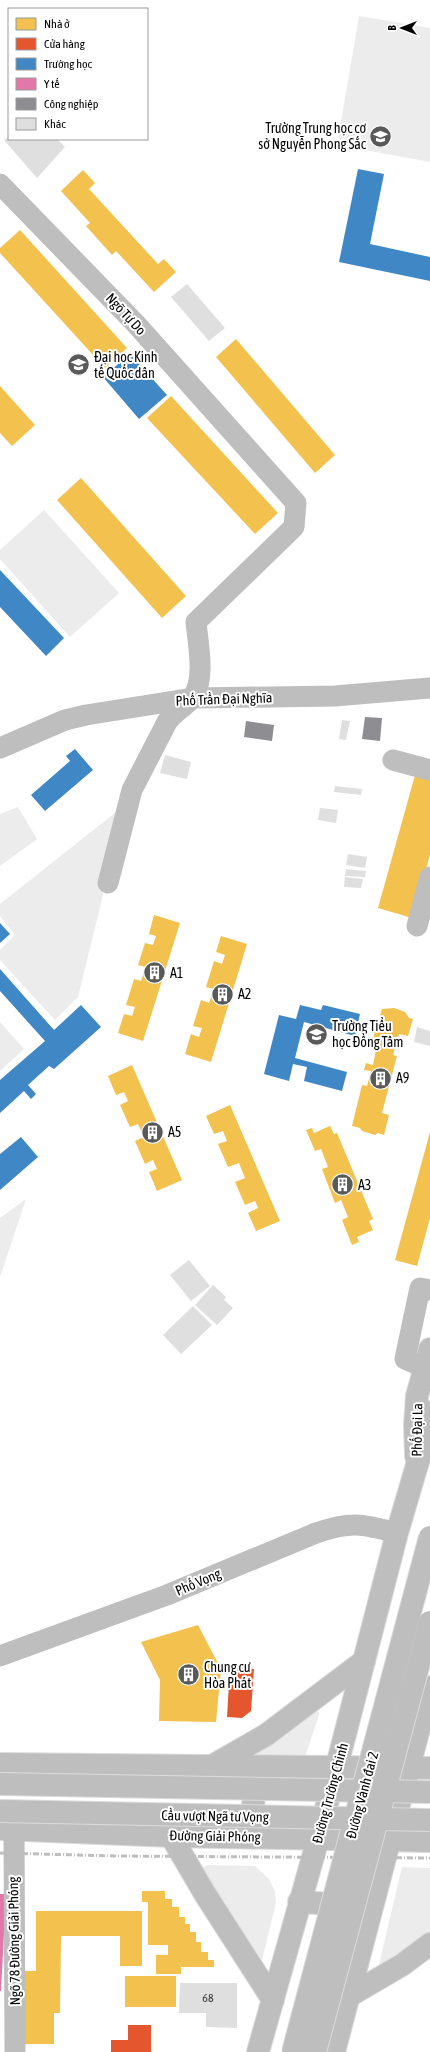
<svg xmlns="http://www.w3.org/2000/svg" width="430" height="2052" viewBox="0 0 430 2052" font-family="'Asap Condensed',sans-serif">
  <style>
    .green { fill: #ececec }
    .homes { fill: #f2c14e }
    .shops { fill: #e4572e }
    .schools { fill: #3f88c5 }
    .health { fill: #e377a8 }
    .industry { fill: #8d8d92 }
    .building { fill: #dfdfdf }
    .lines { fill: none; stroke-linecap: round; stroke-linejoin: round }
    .major-casing { stroke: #dbdbdb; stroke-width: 24 }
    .highway-casing { stroke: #dbdbdb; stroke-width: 24 }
    .minor { stroke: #bebebe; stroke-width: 21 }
    .major { stroke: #bebebe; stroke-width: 22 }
    .highway { stroke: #bebebe; stroke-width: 22 }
    .rail { stroke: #bebebe; stroke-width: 3; stroke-dasharray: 6 2 1 2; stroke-linecap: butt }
    .major-bridge-casing { stroke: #dbdbdb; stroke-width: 24; stroke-linecap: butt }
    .highway-bridge-casing { stroke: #dbdbdb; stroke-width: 24; stroke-linecap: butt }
    .major-bridge { stroke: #bebebe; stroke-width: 22 }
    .highway-bridge { stroke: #bebebe; stroke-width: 22 }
    .labels { text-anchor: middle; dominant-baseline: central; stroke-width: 4; stroke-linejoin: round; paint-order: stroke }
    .number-label { font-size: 12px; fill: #383838 }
    .poi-label { font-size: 14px; fill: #000; stroke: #fff; text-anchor: start }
    .street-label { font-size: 14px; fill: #000; stroke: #fff }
  </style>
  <rect width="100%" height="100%" fill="#fff"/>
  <!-- green -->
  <g class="green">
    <polygon points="359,16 430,28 430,162 337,145"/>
    <polygon points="44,510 119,593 70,637 0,559 0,550"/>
    <polygon points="125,805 78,997 55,1020 0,960 0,950 15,935 0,916 0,904"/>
    <polygon points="18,807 37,839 0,866 0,814"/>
    <polygon points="0,1022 24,1049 0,1071"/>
    <polygon points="26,1199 0,1277 0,1218"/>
    <polygon points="315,1711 319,1712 319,1715 305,1757 257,1756 258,1753"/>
    <polygon points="207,1865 255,1866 269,1879 275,1891 276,1903 262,1960 200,1873 202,1868"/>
    <polygon points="402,1867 430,1868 430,1932 377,1973"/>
  </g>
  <!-- homes -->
  <g class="homes">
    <polygon points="83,170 95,183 89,189 158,264 164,259 176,272 154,292 116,251 112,255 86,226 90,223 61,191"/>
    <polygon points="20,230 127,348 105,368 0,253 0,248"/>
    <polygon points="236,339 335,455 315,473 216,357"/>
    <polygon points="0,386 35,425 12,446 0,433"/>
    <polygon points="171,396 278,513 255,534 147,418"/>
    <polygon points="81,478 186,596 162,618 57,500"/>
    <polygon points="417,768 430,772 430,855 412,918 378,908"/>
    <polygon points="154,915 180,923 143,1041 118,1033 124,1014 132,1016 135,1007 126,1005 134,979 141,981 146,967 138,965 145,943 153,945 156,936 149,934"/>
    <polygon points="221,936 247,944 211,1062 185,1054 191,1034 199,1037 202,1028 193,1026 201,1000 209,1003 214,989 206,987 214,961 222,964 225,955 216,952"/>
    <polygon points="394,1008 405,1012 409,1018 413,1019 408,1036 399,1034 393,1055 397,1056 382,1113 389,1115 384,1135 378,1133 375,1135 362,1131 360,1128 352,1126 362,1085 367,1086 371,1071 364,1070 366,1063 373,1065 377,1045 373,1044 375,1027 377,1027 382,1009"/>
    <polygon points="132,1065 182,1180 157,1191 149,1172 157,1169 153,1160 145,1164 135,1141 144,1137 138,1124 130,1127 120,1105 128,1101 124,1092 116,1095 108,1076"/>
    <polygon points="230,1105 280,1221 256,1231 248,1213 258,1208 255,1201 245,1205 235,1182 245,1178 239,1163 228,1167 218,1144 227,1141 223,1131 214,1134 206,1116"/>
    <polygon points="330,1126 334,1134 337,1133 373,1219 369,1221 373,1230 357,1237 359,1242 352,1245 342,1220 348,1217 341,1200 335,1203 322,1169 328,1167 321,1149 315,1151 306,1130 312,1128 314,1133"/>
    <polygon points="430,1132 430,1218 417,1266 395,1260"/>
    <polygon points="198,1625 221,1669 216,1722 159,1721 160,1680 141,1642"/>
    <polygon points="142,1891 165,1891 165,1899 172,1899 172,1907 179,1907 179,1917 185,1917 185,1924 190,1924 190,1932 196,1932 196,1942 201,1942 201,1952 208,1952 208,1960 214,1960 214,1967 181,1967 181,1974 156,1974 156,1955 168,1955 168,1945 148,1945 148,1902 142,1902"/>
    <polygon points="36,1911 142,1911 142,1966 120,1966 120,1936 61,1936 60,2013 54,2013 54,2044 17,2044 25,1971 36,1971"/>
    <rect x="125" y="1976" width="51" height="31"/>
  </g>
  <!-- shops -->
  <g class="shops">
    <polygon points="230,1667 254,1669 251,1711 242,1718 227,1717"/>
    <polygon points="128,2025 151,2025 151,2052 111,2052 111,2040 128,2040"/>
  </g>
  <!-- schools -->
  <g class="schools">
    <polygon points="358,169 384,174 370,244 430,257 430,281 339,262"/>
    <polygon points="130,354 167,395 139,419 103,377"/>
    <polygon points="0,570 64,638 46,656 0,607"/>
    <polygon points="75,749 93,770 45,811 31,795 70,761 66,756"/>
    <polygon points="0,923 10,934 0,943"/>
    <polygon points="0,969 54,1030 81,1005 101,1027 54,1069 49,1066 28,1085 36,1094 31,1099 24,1091 0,1113 0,1080 45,1041 0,991"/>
    <polygon points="300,1005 321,1010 323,1005 360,1014 355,1036 304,1022 295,1058 347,1072 342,1091 304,1081 307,1067 293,1064 289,1081 264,1074 279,1015 296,1019"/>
    <polygon points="21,1137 38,1157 0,1190 0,1154"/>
  </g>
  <!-- health -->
  <polygon class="health" points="0,1894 6,1894 1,1991 0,1991"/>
  <!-- industry -->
  <g class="industry">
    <polygon points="365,717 382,718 380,741 362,739"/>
    <polygon points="246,721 274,725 272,741 244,737"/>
  </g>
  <!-- building -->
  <g class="building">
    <polygon points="9,137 9,139 57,139 65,147 37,178 4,140"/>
    <polygon points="187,284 225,328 209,341 171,297"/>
    <polygon points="342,720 350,721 346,740 339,739"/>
    <polygon points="165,755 191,762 187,779 160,773"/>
    <polygon points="335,786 362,789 361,795 334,792"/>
    <polygon points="320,808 338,810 336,823 318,820"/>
    <polygon points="348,854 367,857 365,868 346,865"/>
    <polygon points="346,869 366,871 365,877 345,876"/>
    <polygon points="345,877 363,879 361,888 344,887"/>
    <polygon points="417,1027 430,1031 430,1046 414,1042"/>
    <polygon points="189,1260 210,1286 191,1301 170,1275"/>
    <polygon points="213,1285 226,1297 224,1300 233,1308 217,1325 195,1305"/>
    <polygon points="193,1306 212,1325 181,1354 163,1335"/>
    <polygon points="180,1983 237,1983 237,2028 206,2027 206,2013 179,2013"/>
  </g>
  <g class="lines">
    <defs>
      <g id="major">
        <polyline points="416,1456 415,1425 417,1396 430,1349"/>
        <polyline points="0,1764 430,1768"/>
        <polyline points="212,1766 266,1735 364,1661"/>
        <polyline points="0,1829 171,1836 430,1841"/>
        <polyline points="240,1830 252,1818 254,1795 253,1788 242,1773"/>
        <polyline points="171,1836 205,1894 273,2000"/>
        <polyline points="299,1902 351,1905"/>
        <polyline points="349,1996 402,1965 430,1944"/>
        <polyline points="258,2052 318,1839 397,1533 417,1465 423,1447"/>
        <polyline points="334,2052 430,1687"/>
      </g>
      <polyline id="highway" points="417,1465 430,1412"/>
    </defs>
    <!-- major casing -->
    <use href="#major" class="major-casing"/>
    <!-- highway casing -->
    <use href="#highway" class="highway-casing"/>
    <!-- minor -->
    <g class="minor">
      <path d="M0 184 136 324 296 503 294 527 196 622C198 643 206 681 192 698 185 707 174 712 167 722L132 790 108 883"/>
      <polyline points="0,748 65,720 86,715 193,698 335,696 430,688"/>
      <polyline points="393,760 430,770"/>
      <polyline points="417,926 430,877"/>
      <polyline points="425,1368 405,1359 420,1288 430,1290"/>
      <path d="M0 1656 167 1595 316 1533C352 1521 362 1524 397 1533"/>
      <polyline points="14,1829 15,2052"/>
    </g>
    <!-- major -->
    <use href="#major" class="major"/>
    <!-- highway -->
    <use href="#highway" class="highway"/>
    <!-- rail -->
    <polyline class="rail" points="0,1853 117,1856 430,1858"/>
    <defs>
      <g id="major-bridge">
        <polyline points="0,1784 430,1792"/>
        <polyline points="0,1811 430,1820"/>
      </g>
      <g id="highway-bridge">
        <polyline points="293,2052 430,1537"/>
        <polyline points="315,2052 430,1622"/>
      </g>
    </defs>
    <!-- major-bridge casing -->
    <use href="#major-bridge" class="major-bridge-casing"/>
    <!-- highway-bridge casing -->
    <use href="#highway-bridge" class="highway-bridge-casing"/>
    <!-- major-bridge -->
    <use href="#major-bridge" class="major-bridge"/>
    <!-- highway-bridge -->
    <use href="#highway-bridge" class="highway-bridge"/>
  </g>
  <!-- icons -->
  <defs>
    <symbol id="school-disc" viewBox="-11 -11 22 22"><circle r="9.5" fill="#595959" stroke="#fff"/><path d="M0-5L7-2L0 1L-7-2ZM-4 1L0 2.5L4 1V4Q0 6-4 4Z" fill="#fff"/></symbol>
    <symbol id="university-disc" viewBox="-11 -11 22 22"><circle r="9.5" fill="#595959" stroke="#fff"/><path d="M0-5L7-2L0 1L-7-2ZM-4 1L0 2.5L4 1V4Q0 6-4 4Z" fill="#fff"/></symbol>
    <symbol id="building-disc" viewBox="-11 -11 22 22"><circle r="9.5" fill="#595959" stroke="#fff"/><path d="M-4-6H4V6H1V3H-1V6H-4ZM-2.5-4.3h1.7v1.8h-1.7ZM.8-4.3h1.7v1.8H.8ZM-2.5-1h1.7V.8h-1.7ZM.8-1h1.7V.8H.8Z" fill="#fff"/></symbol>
  </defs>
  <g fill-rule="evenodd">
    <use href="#school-disc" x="368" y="124" width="25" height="25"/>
    <use href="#university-disc" x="66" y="352" width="25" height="25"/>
    <use href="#building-disc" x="142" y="960" width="25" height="25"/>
    <use href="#building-disc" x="210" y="982" width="25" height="25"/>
    <use href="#school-disc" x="304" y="1022" width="25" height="25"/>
    <use href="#building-disc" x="368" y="1066" width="25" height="25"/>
    <use href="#building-disc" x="140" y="1120" width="25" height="25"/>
    <use href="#building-disc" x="330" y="1172" width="25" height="25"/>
    <use href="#building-disc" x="176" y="1662" width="25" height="25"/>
  </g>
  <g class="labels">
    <!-- number labels -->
    <g class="number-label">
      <text x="208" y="1998">68</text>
    </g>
    <!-- poi labels -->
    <g class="poi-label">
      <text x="366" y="128" text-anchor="end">Trường Trung học cơ<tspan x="366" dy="16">sở Nguyễn Phong Sắc</tspan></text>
      <text x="94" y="357">Đại học Kinh<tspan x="94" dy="16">tế Quốc dân</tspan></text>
      <text x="170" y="973">A1</text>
      <text x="238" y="994">A2</text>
      <text x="332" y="1026">Trường Tiểu<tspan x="332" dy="16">học Đồng Tâm</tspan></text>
      <text x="396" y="1078">A9</text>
      <text x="168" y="1132">A5</text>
      <text x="358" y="1185">A3</text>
      <text x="204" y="1667">Chung cư<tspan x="204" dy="16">Hòa Phát</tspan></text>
    </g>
    <!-- street labels -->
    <g class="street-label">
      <text transform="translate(126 314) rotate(47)">Ngõ Tự Do</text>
      <text transform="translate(224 699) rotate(-2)">Phố Trần Đại Nghĩa</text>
      <text transform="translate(417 1430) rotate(-89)">Phố Đại La</text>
      <text transform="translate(198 1582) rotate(-23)">Phố Vọng</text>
      <text transform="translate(330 1793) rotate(-75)">Đường Trường Chinh</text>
      <text transform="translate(362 1795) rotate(-75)">Đường Vành đai 2</text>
      <text transform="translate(215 1816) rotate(1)">Cầu vượt Ngã tư Vọng</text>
      <text transform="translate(215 1836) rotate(1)">Đường Giải Phóng</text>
      <text transform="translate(14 1941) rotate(-91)">Ngõ 78 Đường Giải Phóng</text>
    </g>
  </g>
  <!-- legend -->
  <rect x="8" y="8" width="140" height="132" fill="#ffffff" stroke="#999999"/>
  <rect x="16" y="18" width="20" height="12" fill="#f2c14e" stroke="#999999"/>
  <text x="44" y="28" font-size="12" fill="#000000">Nhà ở</text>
  <rect x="16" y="38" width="20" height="12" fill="#e4572e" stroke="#999999"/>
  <text x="44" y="48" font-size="12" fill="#000000">Cửa hàng</text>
  <rect x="16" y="58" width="20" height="12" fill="#3f88c5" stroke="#999999"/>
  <text x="44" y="68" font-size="12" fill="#000000">Trường học</text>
  <rect x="16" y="78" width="20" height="12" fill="#e377a8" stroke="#999999"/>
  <text x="44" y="88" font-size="12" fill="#000000">Y tế</text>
  <rect x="16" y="98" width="20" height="12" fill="#8d8d92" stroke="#999999"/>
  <text x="44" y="108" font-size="12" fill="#000000">Công nghiệp</text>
  <rect x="16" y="118" width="20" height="12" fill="#dfdfdf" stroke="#999999"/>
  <text x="44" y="128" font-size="12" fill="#000000">Khác</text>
  <!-- north arrow -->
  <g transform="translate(402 28) rotate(270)" stroke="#ffffff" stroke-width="3" paint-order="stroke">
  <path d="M0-3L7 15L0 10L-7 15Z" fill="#000000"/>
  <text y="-6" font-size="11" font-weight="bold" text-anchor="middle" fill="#000000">B</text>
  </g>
</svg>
